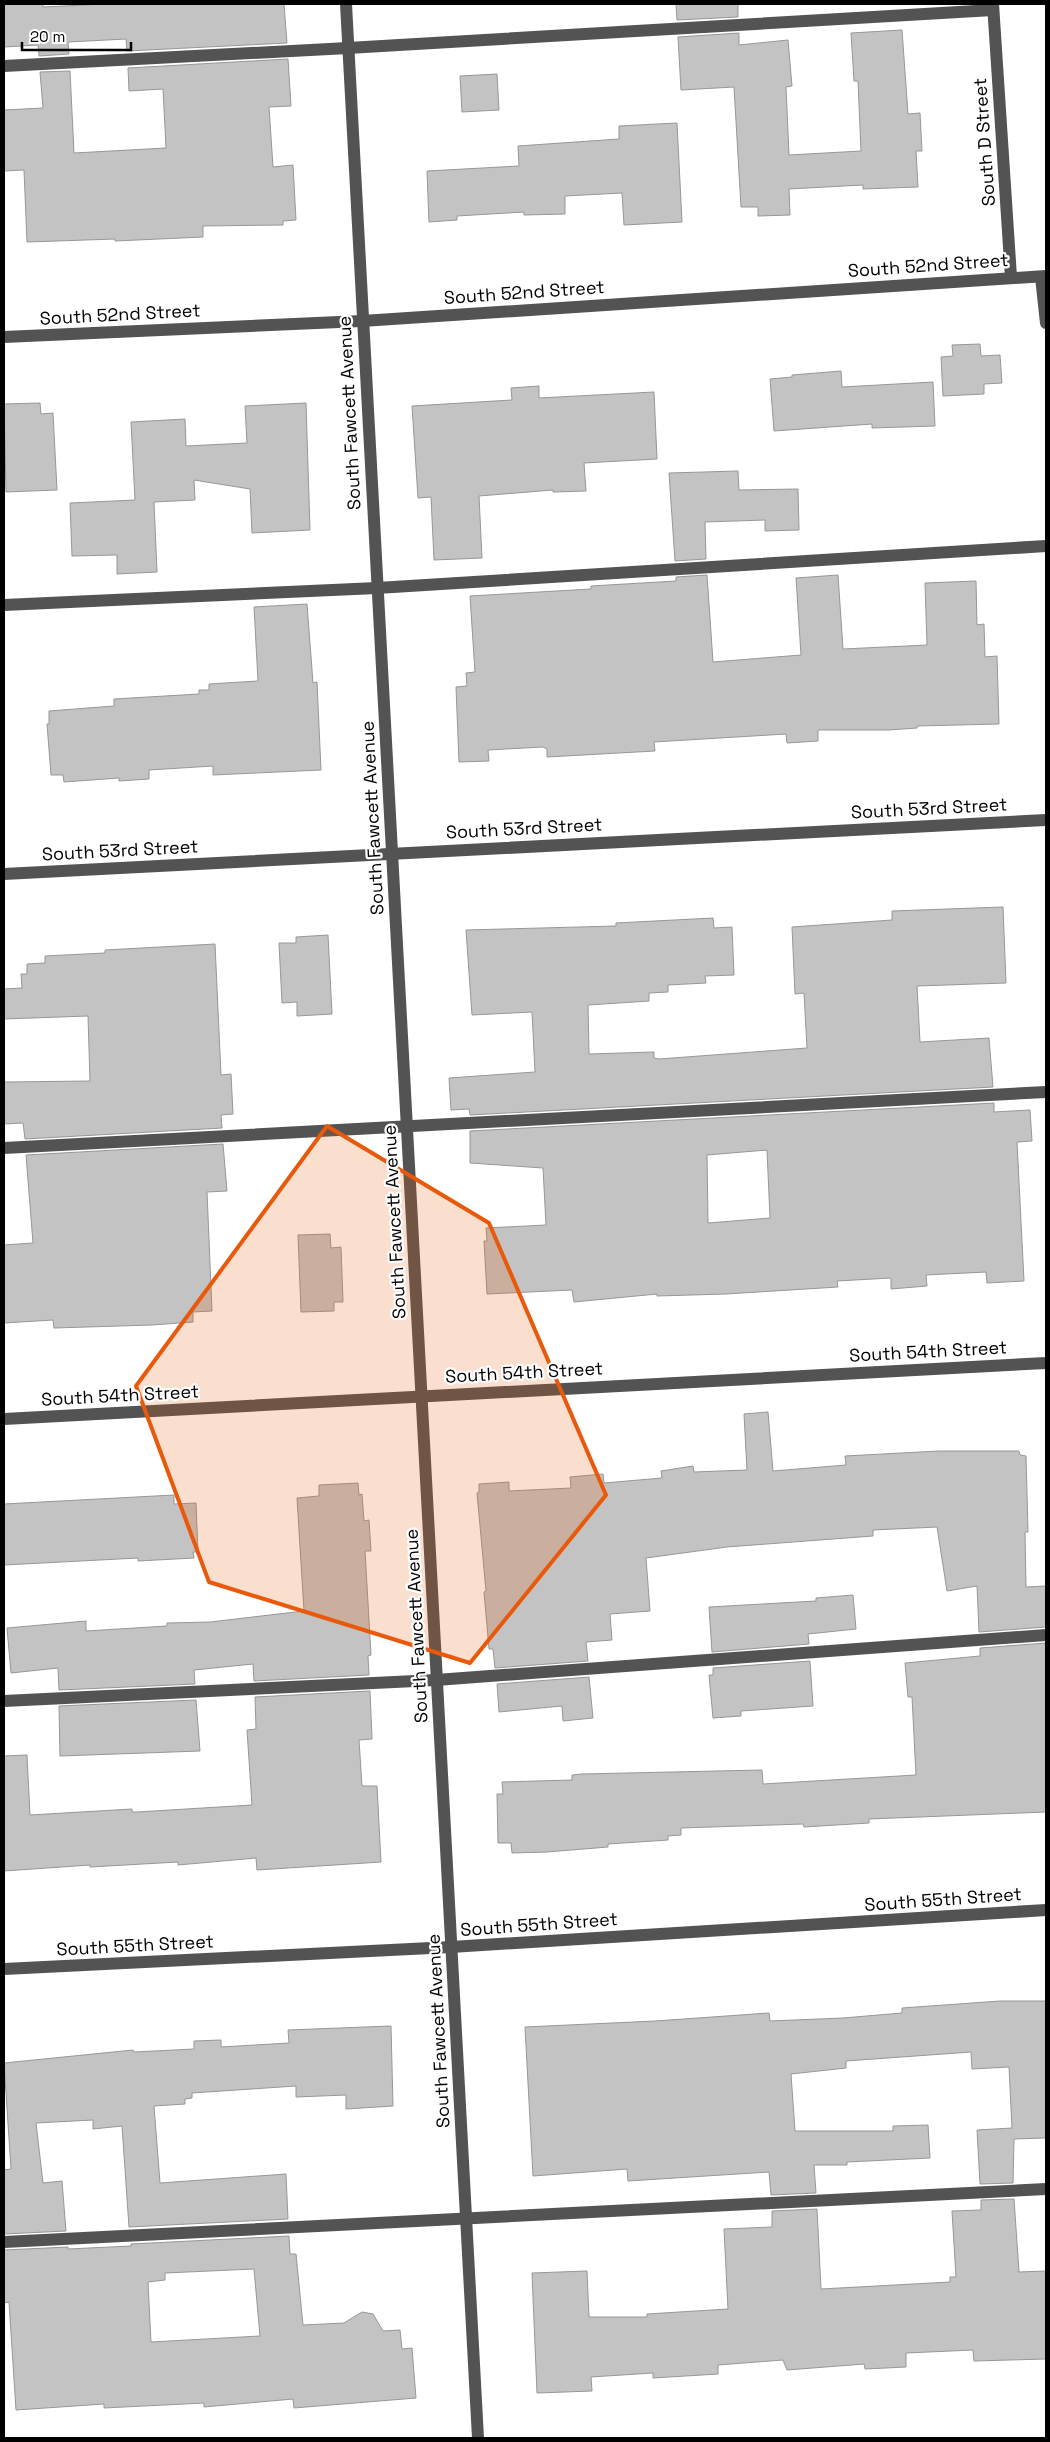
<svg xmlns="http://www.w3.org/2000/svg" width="1050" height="2442" viewBox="0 0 1050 2442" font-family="'Space Grotesk',sans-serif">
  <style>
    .building { fill: #c3c3c3; stroke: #979797; fill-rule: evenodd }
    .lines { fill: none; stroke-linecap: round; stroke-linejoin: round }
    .minor { stroke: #535353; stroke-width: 12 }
    .marked { fill: #e8590c; fill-opacity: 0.2; stroke: #e8590c; stroke-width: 4; stroke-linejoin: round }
    .labels { text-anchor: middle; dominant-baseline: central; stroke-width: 4.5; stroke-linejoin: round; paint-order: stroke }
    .street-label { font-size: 18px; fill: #000; stroke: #fff }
  </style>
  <rect width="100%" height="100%" fill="#fff"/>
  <!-- building -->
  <g class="building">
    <polygon points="4,4 43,4 43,7 104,4 284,4 287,43 127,51 126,39 68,42 69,54 39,56 38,45 4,47"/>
    <polygon points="676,4 738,4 738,17 677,20"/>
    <polygon points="902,30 908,114 920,113 922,151 916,151 918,187 863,189 863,185 789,189 790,215 758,216 758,207 741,207 734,87 681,90 678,37 739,33 739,45 788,40 792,86 786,87 789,155 861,151 858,81 854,81 851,33"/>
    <polygon points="288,59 291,106 269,107 273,167 293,165 296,220 283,221 283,225 203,226 203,237 115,241 115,239 27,242 24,170 4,171 4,110 43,108 40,72 70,71 74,153 166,148 163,89 129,91 128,68"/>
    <polygon points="497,74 499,110 462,112 460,76"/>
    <polygon points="677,123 682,222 624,225 622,193 565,196 565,214 524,215 524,212 457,216 457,220 429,222 427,171 519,166 518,146 619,139 619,126"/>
    <polygon points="980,344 981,356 1000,355 1002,383 984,384 984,394 943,396 941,357 953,356 952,345"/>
    <polygon points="841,371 842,387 933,382 935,426 872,428 872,424 774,431 770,379 792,377 792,375"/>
    <polygon points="539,386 539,398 654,392 657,459 584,463 586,491 553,492 553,490 479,496 482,558 434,560 431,497 418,498 412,406 512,400 511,388"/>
    <polygon points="40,403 41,414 53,413 57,490 6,492 4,404"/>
    <polygon points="306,403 310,530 252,533 250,489 194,480 195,500 154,502 157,572 117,574 117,555 72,556 70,503 135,500 131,422 185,419 186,446 247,443 245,406"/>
    <polygon points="738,471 739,490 798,489 799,530 765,531 765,520 705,522 706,559 675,561 669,473"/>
    <polygon points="707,575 713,662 801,655 796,578 838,575 843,649 927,645 925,583 976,581 977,625 984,624 985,657 997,656 999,724 917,726 917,728 889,730 818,730 818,741 787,743 786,734 654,742 655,751 547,757 547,749 543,747 488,750 489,761 459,762 456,687 467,686 466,673 475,672 470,596 591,589 591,586 676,581 676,577"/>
    <polygon points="307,604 313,683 317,682 321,770 213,775 213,766 149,770 149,779 119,781 119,778 64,782 63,775 51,775 47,724 49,724 49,711 114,706 114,699 199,694 199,690 209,690 209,684 258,681 254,607"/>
    <polygon points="1003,907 1006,983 917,986 920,1042 989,1038 993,1087 470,1115 469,1109 451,1110 449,1078 535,1072 532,1012 472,1015 466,930 616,926 616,923 713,918 714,928 732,927 734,975 705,976 706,983 668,985 668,992 649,993 649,1001 588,1005 589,1054 654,1052 654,1058 659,1059 807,1048 804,993 795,994 792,927 892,920 892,911"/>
    <polygon points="328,935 332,1014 297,1016 297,1002 282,1003 279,943 296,943 296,937"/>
    <polygon points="215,944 221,1075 231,1074 233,1114 221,1115 222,1128 25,1139 23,1123 4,1124 4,1082 90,1081 88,1016 4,1019 4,989 22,988 21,974 27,974 27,964 45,963 45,956 105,953 105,950"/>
    <path d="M994 1103V1112L1030 1110 1032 1141 1017 1142 1024 1281 987 1283 986 1272 926 1275 927 1286 891 1289V1278L837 1281 838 1287 726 1294 657 1296V1294L574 1302 572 1290 487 1294 484 1241H487L486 1228 546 1225 543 1168 470 1163V1131ZM767 1150 770 1218 708 1223 707 1155Z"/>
    <polygon points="223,1144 227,1191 207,1192 212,1311 193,1312 193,1322 152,1325 54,1328 53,1320 4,1323 4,1245 33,1243 26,1155"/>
    <polygon points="330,1234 331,1248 341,1247 343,1302 334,1302 334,1311 301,1312 298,1235"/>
    <polygon points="768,1412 773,1471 846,1465 845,1456 939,1451 1019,1451 1020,1455 1026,1456 1028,1532 1025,1532 1026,1587 1046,1586 1046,1627 979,1632 977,1586 947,1591 937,1527 873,1530 873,1536 727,1547 646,1558 650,1611 610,1614 612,1640 586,1642 588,1661 495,1668 493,1649 489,1649 484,1592 486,1591 477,1493 479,1492 479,1484 509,1482 509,1491 571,1488 570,1477 603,1474 604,1483 662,1478 661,1471 693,1466 694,1472 747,1470 744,1414"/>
    <polygon points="358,1483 359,1495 362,1494 364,1521 369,1520 371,1551 365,1551 371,1655 368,1656 369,1675 254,1681 253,1664 194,1670 195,1684 59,1690 58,1668 11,1673 7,1628 86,1621 86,1631 167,1626 167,1623 210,1622 304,1611 297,1498 319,1496 319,1485"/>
    <polygon points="174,1495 174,1504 196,1503 198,1552 193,1552 194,1558 138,1561 138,1558 4,1565 4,1504"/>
    <polygon points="853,1595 856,1629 808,1634 809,1644 712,1652 709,1607 816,1601 816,1598"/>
    <polygon points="1046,1643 1046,1812 869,1819 869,1823 804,1827 803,1824 681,1828 681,1835 668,1836 668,1840 608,1844 608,1847 547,1852 512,1853 511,1843 498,1843 497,1794 503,1794 502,1782 572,1780 572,1775 582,1774 762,1770 763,1784 916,1775 912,1697 908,1697 905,1663 980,1656 980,1648"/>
    <polygon points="810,1661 813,1706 741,1711 741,1716 713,1718 709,1675 713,1675 713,1668"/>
    <polygon points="589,1677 593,1718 563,1721 562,1706 499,1712 497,1684"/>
    <polygon points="370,1691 372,1739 359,1740 362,1786 377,1786 381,1862 257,1870 256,1858 178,1865 178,1862 90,1867 90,1865 4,1871 4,1756 27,1755 30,1815 132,1809 132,1812 137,1812 252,1805 247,1730 256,1729 255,1697"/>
    <polygon points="196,1700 200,1751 60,1756 59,1706"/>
    <polygon points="1000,2001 1046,2001 1046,2138 1014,2139 1013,2183 980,2184 977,2130 1012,2128 1009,2067 972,2069 971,2052 846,2061 846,2068 791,2074 795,2131 893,2131 893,2126 928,2125 930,2158 847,2162 847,2165 814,2165 816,2193 771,2195 769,2172 628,2181 627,2169 533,2176 525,2027 655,2021 769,2013 770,2021 843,2018 902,2013 902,2008"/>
    <polygon points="391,2026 393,2106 346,2109 346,2095 296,2097 296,2086 192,2093 192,2098 185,2099 185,2104 154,2106 160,2183 286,2174 288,2219 129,2227 122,2126 93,2129 93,2120 36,2123 43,2183 62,2181 66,2231 4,2234 4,2170 11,2169 4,2063 133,2050 134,2052 194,2049 194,2041 221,2040 221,2047 289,2043 288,2030"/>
    <polygon points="1014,2199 1019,2272 1046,2271 1046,2359 974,2361 973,2350 906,2353 906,2367 865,2369 864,2364 787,2370 783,2360 718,2365 718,2374 653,2378 653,2373 591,2377 592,2391 537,2393 532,2273 587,2271 589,2317 647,2317 647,2314 728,2309 724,2229 772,2227 772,2211 817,2209 821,2289 950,2282 950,2277 956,2277 952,2211 981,2210 981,2200"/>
    <path d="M289 2236 290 2254H296L303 2325 344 2323 362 2312 373 2314 383 2331 400 2330 402 2349 412 2348 416 2398 294 2408 293 2399 204 2407V2403L104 2408V2404L16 2410 9 2302 4 2303V2250L68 2247V2249L131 2246V2244ZM254 2269 260 2336 151 2342 148 2282 165 2280V2273Z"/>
  </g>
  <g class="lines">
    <!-- minor -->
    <g class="minor">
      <polyline points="346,4 478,2438"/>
      <polyline points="993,4 1011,277"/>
      <polyline points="4,66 348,48 993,10"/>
      <polyline points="1041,277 1046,323"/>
      <polyline points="4,337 362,321 1046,276"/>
      <polyline points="4,605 377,588 1046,546"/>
      <polyline points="4,874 1046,820"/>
      <polyline points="4,1148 1046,1092"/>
      <polyline points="4,1419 1046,1363"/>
      <polyline points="4,1701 436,1680 1046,1635"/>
      <polyline points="4,1969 451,1947 1046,1910"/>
      <polyline points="4,2242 1046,2189"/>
    </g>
  </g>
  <!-- marked area -->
  <path class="marked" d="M327 1126 489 1223 606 1495 470 1663 209 1582 136 1386Z"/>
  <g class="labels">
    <!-- street labels -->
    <g class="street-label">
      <text transform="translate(984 142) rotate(-94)">South D Street</text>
      <text transform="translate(928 265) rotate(-4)">South 52nd Street</text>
      <text transform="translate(524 292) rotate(-4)">South 52nd Street</text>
      <text transform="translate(120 314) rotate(-3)">South 52nd Street</text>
      <text transform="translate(349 413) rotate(-93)">South Fawcett Avenue</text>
      <text transform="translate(929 808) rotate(-3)">South 53rd Street</text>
      <text transform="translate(372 818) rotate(-93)">South Fawcett Avenue</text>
      <text transform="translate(524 828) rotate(-3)">South 53rd Street</text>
      <text transform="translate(120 850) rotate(-3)">South 53rd Street</text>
      <text transform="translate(394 1222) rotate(-93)">South Fawcett Avenue</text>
      <text transform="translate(928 1351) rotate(-3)">South 54th Street</text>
      <text transform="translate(524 1372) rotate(-3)">South 54th Street</text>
      <text transform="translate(120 1395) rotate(-3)">South 54th Street</text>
      <text transform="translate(416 1626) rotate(-93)">South Fawcett Avenue</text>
      <text transform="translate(943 1899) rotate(-4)">South 55th Street</text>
      <text transform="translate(539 1924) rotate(-4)">South 55th Street</text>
      <text transform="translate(135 1945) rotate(-3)">South 55th Street</text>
      <text transform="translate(438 2031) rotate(-93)">South Fawcett Avenue</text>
    </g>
  </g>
  <!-- border -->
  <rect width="1050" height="2442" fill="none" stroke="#000000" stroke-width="10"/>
  <!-- scale -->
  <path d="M22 42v8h109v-8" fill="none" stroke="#000000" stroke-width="2.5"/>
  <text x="30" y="42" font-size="15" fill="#000000" stroke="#ffffff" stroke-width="4" paint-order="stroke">20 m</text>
</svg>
